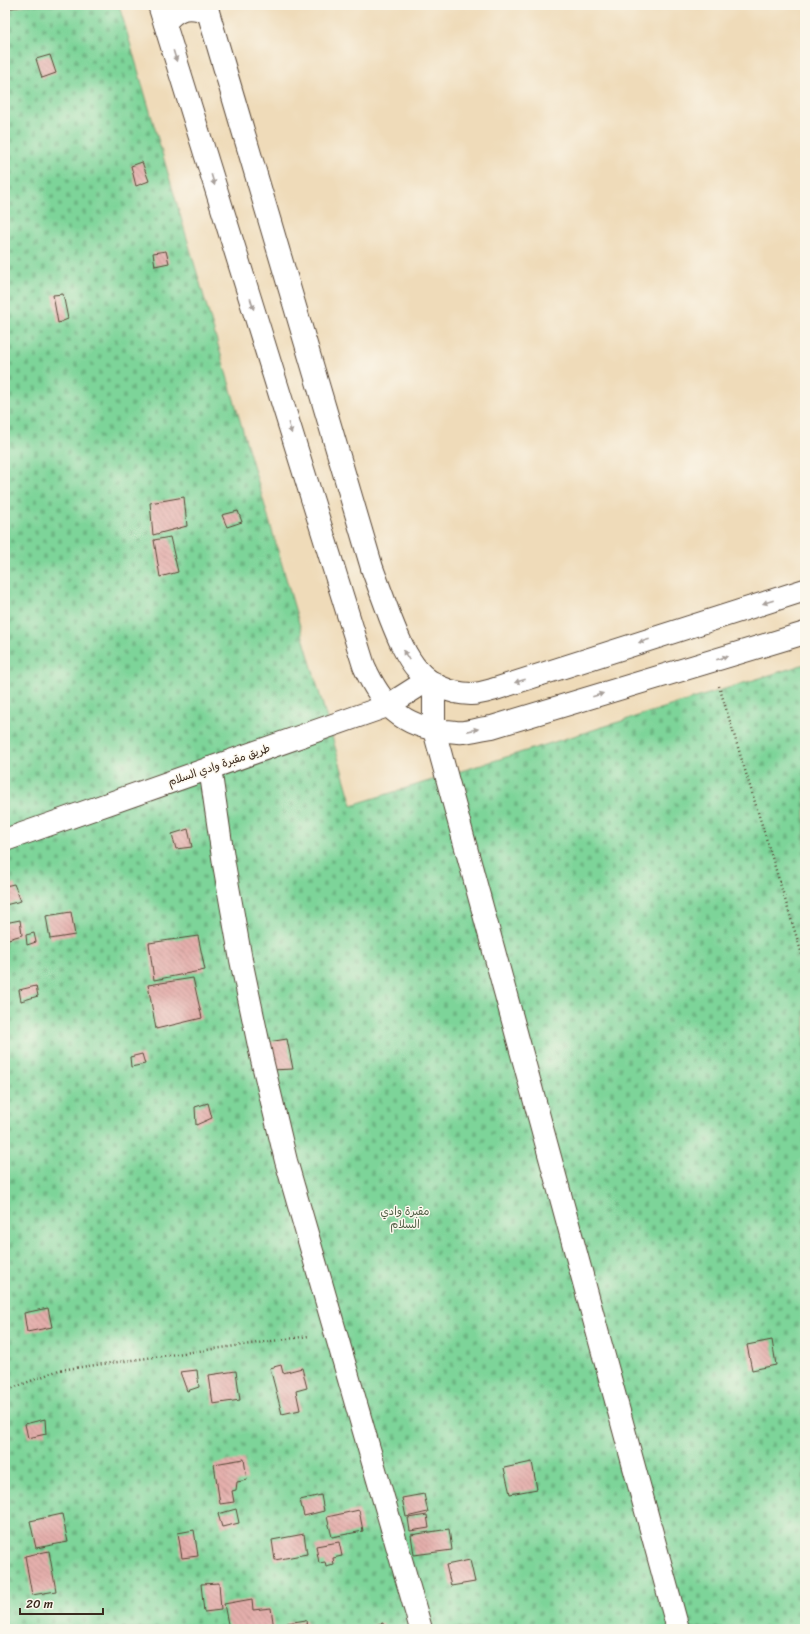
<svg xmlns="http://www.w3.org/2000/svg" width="810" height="1634" viewBox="0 0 810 1634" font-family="Sriracha,'Playpen Sans Arabic',sans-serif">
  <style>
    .cemetery { fill: url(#cemetery-stones); stroke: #5c7f5c }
    .building { fill: url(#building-back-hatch) }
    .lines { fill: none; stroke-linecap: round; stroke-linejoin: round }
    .minor-casing { stroke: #564535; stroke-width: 24 }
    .path { stroke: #564535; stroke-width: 2.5; stroke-dasharray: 1 3; stroke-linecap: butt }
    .minor { stroke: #fff; stroke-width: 22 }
    .oneway { fill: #a79f9a }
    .labels { text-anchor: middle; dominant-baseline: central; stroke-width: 3; stroke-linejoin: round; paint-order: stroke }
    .street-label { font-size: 11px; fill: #3b2a1e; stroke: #fbf7ec }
    .park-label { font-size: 11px; fill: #4f5d43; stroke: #fbf7ec }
  </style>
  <defs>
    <pattern id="cemetery-stones" width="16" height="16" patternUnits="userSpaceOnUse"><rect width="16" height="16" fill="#7dd499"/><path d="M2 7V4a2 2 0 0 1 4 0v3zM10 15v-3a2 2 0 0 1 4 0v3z" fill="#6db683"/></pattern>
    <pattern id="building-back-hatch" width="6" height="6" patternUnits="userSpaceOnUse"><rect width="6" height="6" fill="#e4afac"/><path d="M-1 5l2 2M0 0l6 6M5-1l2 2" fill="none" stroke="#ba8f8b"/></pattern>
  </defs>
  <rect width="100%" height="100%" fill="#fbf7ec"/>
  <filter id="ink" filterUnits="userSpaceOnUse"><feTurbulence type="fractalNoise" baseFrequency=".025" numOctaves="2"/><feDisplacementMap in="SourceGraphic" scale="8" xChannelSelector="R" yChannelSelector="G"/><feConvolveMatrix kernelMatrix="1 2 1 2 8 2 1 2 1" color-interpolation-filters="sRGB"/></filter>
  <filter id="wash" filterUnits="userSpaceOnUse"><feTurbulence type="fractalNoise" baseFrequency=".012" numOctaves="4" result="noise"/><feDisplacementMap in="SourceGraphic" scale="16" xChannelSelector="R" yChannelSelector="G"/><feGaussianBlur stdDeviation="0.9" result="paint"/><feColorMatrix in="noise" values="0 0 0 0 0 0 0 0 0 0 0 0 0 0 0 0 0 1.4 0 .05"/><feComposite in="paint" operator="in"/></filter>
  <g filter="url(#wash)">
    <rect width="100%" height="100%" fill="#efdbb9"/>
    <!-- cemetery -->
    <polygon class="cemetery" points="5,5 119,5 352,805 805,664 805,1629 5,1629"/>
    <g id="blocks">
      <!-- building -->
      <g class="building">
        <polygon points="5,5 24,5 24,6 5,9"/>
        <polygon points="50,55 56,73 42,78 36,59"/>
        <polygon points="142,162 149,181 136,186 131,166"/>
        <polygon points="166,251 169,263 155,266 153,253"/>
        <polygon points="63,294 68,319 58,323 53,295"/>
        <polygon points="184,497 187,526 153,535 150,503"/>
        <polygon points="238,511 242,522 227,527 222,515"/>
        <polygon points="170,537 178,572 160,577 154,540"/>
        <polygon points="188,829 192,847 176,849 172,834"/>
        <polygon points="14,884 21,901 5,905 5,886"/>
        <polygon points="71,912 75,935 50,939 46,916"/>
        <polygon points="20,920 22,935 5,940 5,923"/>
        <polygon points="34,933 36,942 27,945 26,935"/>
        <polygon points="198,936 205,970 154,980 149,943"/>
        <polygon points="193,978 202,1018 156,1029 148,985"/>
        <polygon points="36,986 38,996 21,1001 19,990"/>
        <polygon points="287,1039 293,1069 271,1070 268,1042"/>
        <polygon points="142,1054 145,1064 131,1067 130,1057"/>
        <polygon points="208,1103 212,1118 196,1125 195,1107"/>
        <polygon points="48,1308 52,1327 27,1332 24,1313"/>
        <polygon points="772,1340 776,1365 752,1370 747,1345"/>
        <polygon points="281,1365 283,1373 302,1368 307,1388 296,1391 300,1410 282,1414 270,1368"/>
        <polygon points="197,1370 199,1387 187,1391 180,1372"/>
        <polygon points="236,1371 240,1400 213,1404 209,1375"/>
        <polygon points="45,1419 46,1434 28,1438 25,1424"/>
        <polygon points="244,1459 247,1480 237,1482 236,1490 232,1491 234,1502 220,1504 214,1464"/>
        <polygon points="532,1462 537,1489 510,1494 504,1468"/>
        <polygon points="424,1494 428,1512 406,1517 402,1498"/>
        <polygon points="321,1495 324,1511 304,1516 300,1500"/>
        <polygon points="236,1509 239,1523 222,1527 218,1514"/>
        <polygon points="359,1510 363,1531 332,1537 327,1517"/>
        <polygon points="62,1514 68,1542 36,1548 30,1521"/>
        <polygon points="427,1515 429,1528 410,1531 408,1518"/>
        <polygon points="449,1529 452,1550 414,1555 411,1535"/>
        <polygon points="194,1530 198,1556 182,1558 178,1533"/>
        <polygon points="304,1534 307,1554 275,1560 272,1540"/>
        <polygon points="339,1542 342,1556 333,1558 334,1565 326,1567 325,1562 319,1563 316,1546"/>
        <polygon points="49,1551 56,1591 32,1595 25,1556"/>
        <polygon points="470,1560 475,1582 451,1586 446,1565"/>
        <polygon points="219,1583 221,1610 204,1612 201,1584"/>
        <polygon points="252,1599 253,1610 271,1608 274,1629 229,1629 224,1604"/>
        <polygon points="306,1620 307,1629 288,1629 287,1623"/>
        <polygon points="383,1623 384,1629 367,1629 366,1627"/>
      </g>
    </g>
  </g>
  <g filter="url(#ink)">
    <use href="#blocks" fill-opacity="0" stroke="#564535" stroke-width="1"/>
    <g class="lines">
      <defs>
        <g id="minor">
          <path d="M159 5 364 666C381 704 401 727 446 731 452 731 458 733 464 732 474 731 483 728 492 727L805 633"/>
          <path d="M206 5 372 568C378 584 384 601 390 617 406 658 421 692 471 694 477 694 485 692 492 690L805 590"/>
          <path d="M165 23C178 7 189 5 208 12"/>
          <polyline points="434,683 434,730 678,1629"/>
          <polyline points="210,768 224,864 241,960 262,1060 286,1161 421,1629"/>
          <polyline points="5,840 387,706 428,680"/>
        </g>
      </defs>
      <!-- minor casing -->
      <use href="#minor" class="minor-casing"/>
      <!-- path -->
      <g class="path">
        <polyline points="719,686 805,964"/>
        <polyline points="5,1391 59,1370 309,1336"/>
      </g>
      <!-- minor -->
      <use href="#minor" class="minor"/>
    </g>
    <!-- one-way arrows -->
    <defs><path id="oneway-solid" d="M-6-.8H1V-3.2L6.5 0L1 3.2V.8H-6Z"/></defs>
    <g class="oneway">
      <use href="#oneway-solid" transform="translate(175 56) rotate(73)"/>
      <use href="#oneway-solid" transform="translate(213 180) rotate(73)"/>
      <use href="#oneway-solid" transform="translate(252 304) rotate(73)"/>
      <use href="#oneway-solid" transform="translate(290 428) rotate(73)"/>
      <use href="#oneway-solid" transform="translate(768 602) rotate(163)"/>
      <use href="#oneway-solid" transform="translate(644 641) rotate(162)"/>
      <use href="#oneway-solid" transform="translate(406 655) rotate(-122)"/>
      <use href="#oneway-solid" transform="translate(722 658) rotate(-17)"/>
      <use href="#oneway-solid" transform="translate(520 681) rotate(162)"/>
      <use href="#oneway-solid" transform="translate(598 695) rotate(-17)"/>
      <use href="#oneway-solid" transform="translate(473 730) rotate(-11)"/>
    </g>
  </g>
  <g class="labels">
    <!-- street labels -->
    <g class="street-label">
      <text transform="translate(219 765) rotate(-19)">طريق مقبرة وادي السلام</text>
    </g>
    <!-- park labels -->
    <g class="park-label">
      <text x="405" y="1211">مقبرة وادي<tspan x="405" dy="13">السلام</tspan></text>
    </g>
  </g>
  <!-- margin -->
  <rect width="810" height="1634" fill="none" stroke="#fbf7ec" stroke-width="20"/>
  <!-- scale -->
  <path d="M20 1608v6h83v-6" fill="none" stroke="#3b2a1e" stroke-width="2"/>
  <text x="26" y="1608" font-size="12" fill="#3b2a1e" stroke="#fbf7ec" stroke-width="3" paint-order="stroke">20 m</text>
</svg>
